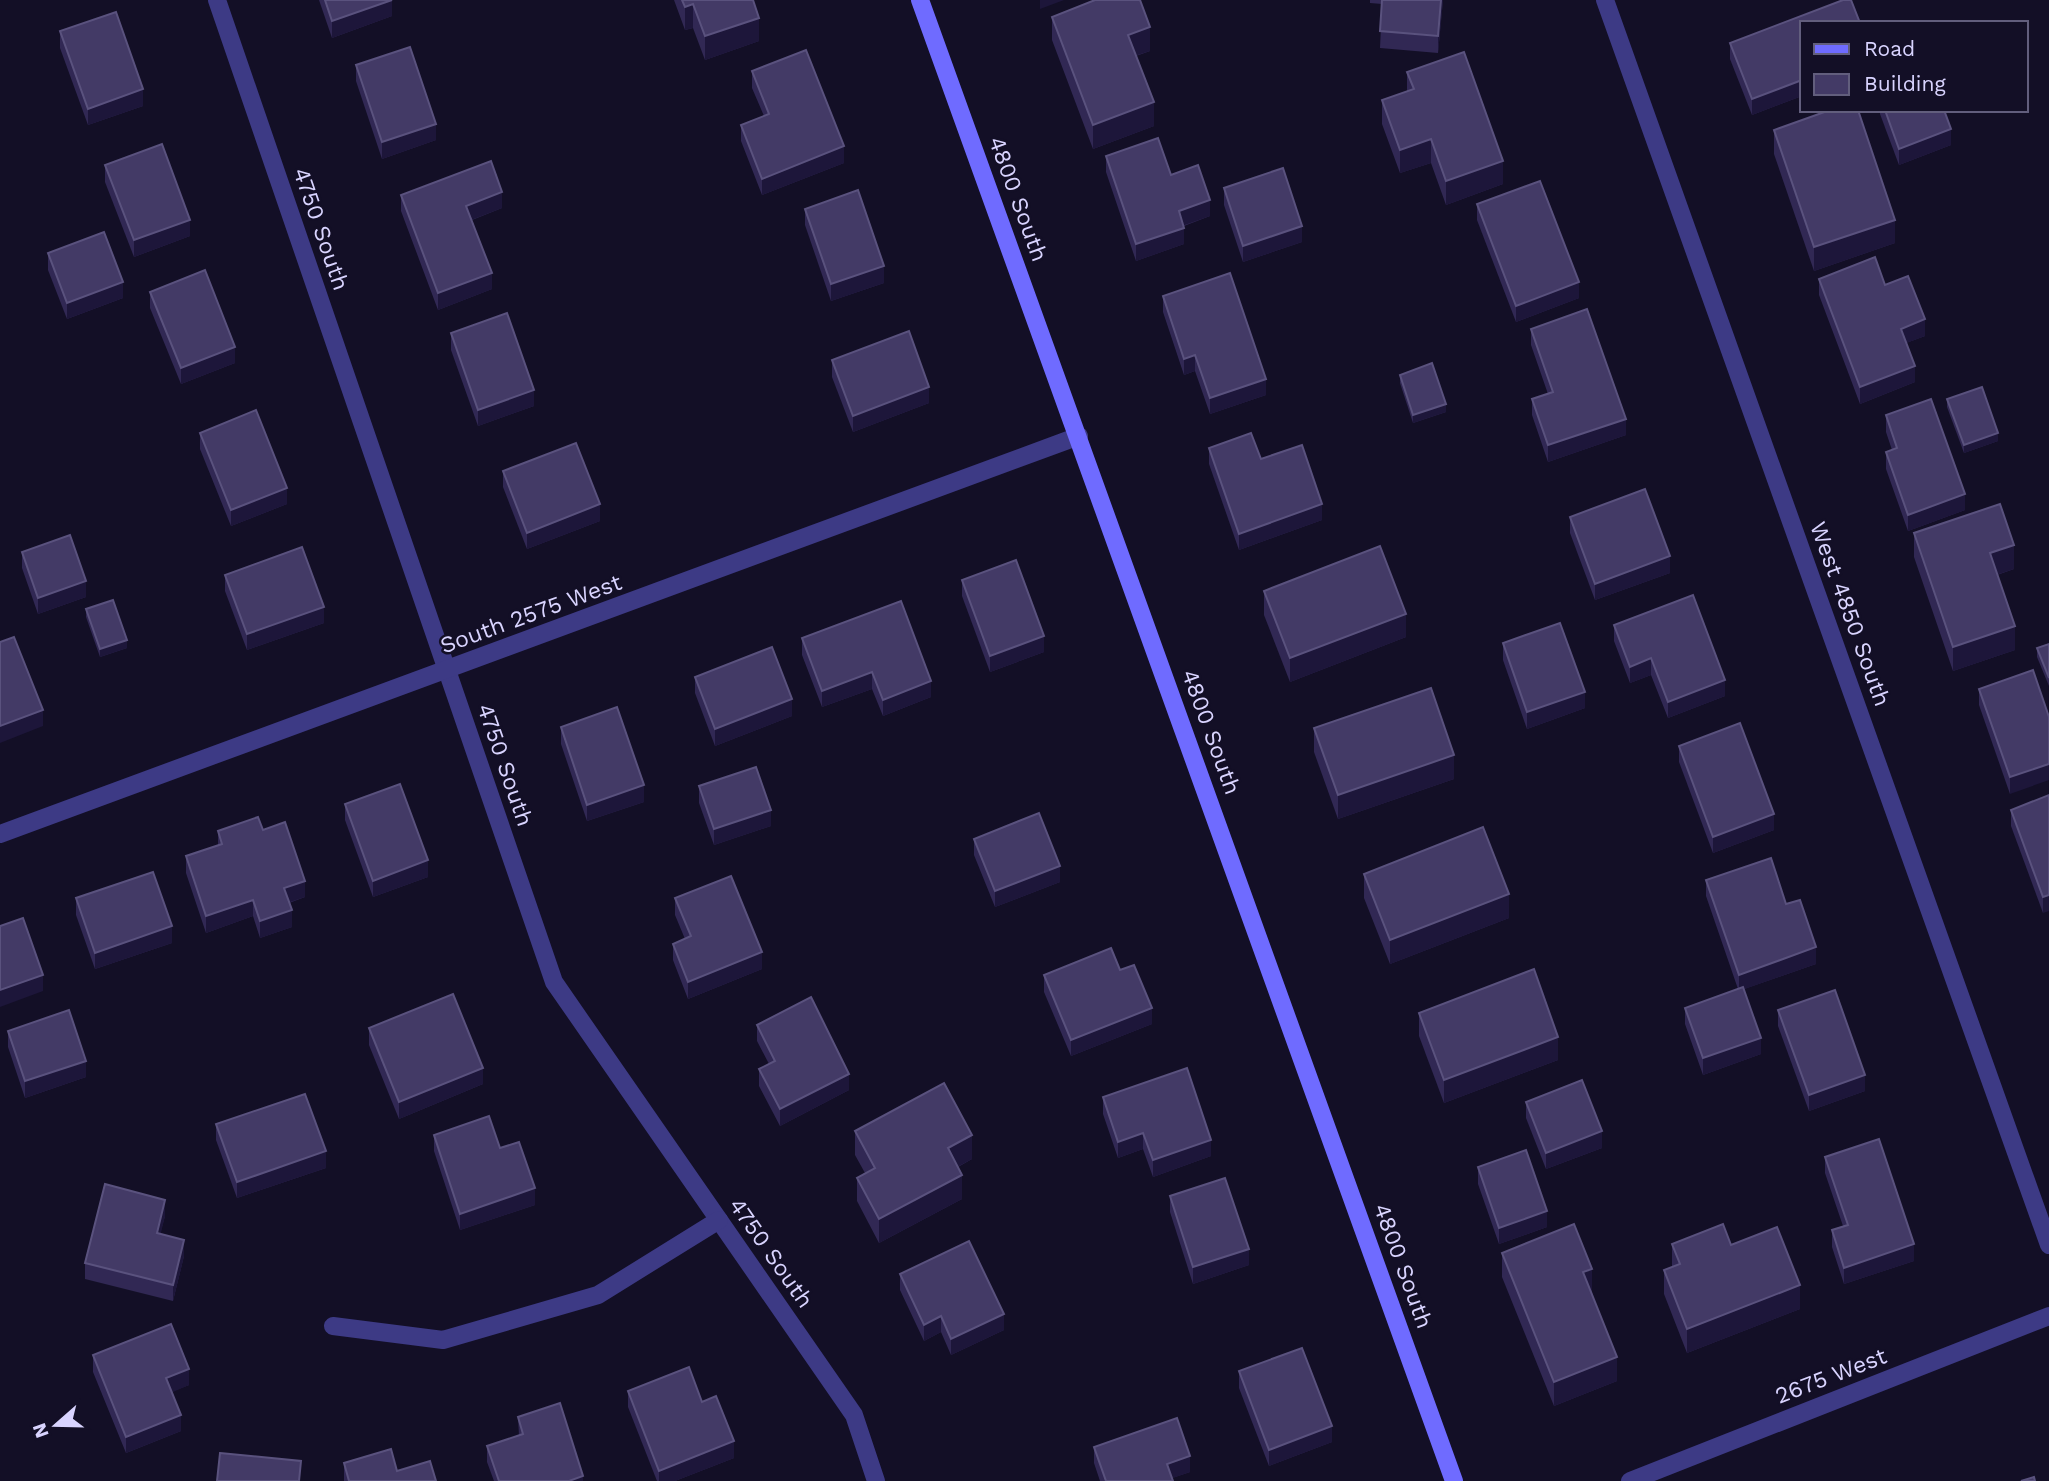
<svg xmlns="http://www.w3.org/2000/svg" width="2049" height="1481" viewBox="0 0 2049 1481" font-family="'Work Sans',sans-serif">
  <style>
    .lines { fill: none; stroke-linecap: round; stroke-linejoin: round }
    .minor { stroke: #3d3a85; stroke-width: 18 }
    .secondary { stroke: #6f6bff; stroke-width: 18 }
    .wall { fill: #312854 }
    .shaded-wall { fill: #1d163a }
    .building { fill: #433a66; stroke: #5a527e; stroke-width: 2 }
    .labels { text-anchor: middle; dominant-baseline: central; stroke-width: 5; stroke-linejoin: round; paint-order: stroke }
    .street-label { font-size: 23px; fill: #d9d4ff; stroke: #130f26 }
  </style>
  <rect width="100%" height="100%" fill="#130f26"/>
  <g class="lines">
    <!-- minor -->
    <g class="minor">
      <polyline points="217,0 554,982 854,1415 876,1481"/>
      <polyline points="1605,0 2049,1245"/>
      <polyline points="0,834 1079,436"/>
      <polyline points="333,1326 443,1340 598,1295 719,1220"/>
      <polyline points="1630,1481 2049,1316"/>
    </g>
    <!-- secondary -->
    <polyline class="secondary" points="920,0 1454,1481"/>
  </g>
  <!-- wall -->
  <g class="wall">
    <polygon points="319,0 392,0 392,16 332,38"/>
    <polygon points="674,0 753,0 759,41 705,60 693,28 685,30"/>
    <polygon points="1370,0 1443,0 1438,53 1380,48 1382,4 1370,3"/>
    <polygon points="1052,17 1150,51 1136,56 1154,126 1093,149 1052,40"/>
    <polygon points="1802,23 1802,96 1752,115 1730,59 1730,43"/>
    <polygon points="60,31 143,106 88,125 60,48"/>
    <polygon points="356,65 436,140 382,159 356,81"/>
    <polygon points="752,71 844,163 762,195 741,141 741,125 764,116 752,88"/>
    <polygon points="1407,72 1503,184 1446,205 1431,163 1400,173 1382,124 1382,100 1407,91"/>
    <polygon points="1880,110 1944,110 1951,145 1899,165 1880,114"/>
    <polygon points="1774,130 1895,243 1814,271 1774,154"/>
    <polygon points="1106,156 1171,175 1210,216 1184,226 1184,244 1136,261 1106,172"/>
    <polygon points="105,165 190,236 134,257 105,182"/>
    <polygon points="1224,188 1302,242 1243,262 1224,205"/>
    <polygon points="401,195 502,208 472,220 492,289 438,310 401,211"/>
    <polygon points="1477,204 1579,298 1516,322 1477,220"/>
    <polygon points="805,209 884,283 831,301 805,225"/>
    <polygon points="48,253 123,298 67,319 48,270"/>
    <polygon points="1819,279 1885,285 1925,336 1906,343 1915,382 1860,404 1819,295"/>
    <polygon points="150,292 235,363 181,384 150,308"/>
    <polygon points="1163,296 1266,395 1210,414 1195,371 1184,375 1163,312"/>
    <polygon points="1531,329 1626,435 1548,462 1532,415 1532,399 1548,394 1531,345"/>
    <polygon points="451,333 534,406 478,426 451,350"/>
    <polygon points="832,360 929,403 853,432 832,377"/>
    <polygon points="1400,375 1446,412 1413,423 1400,383"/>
    <polygon points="1947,399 1998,441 1964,453 1947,407"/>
    <polygon points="1886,415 1965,510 1908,531 1886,469 1886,452 1892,450 1886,432"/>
    <polygon points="200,433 287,504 231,526 200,449"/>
    <polygon points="1209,448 1261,459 1322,520 1239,550 1209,464"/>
    <polygon points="503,471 600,521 527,549 503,487"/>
    <polygon points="1570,517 1670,573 1595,600 1570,533"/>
    <polygon points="1914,533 2014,569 1997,575 2015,650 1953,671 1914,557"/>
    <polygon points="22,552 86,597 38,614 22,568"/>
    <polygon points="225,575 324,623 247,650 225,591"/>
    <polygon points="962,580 1044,652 990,672 962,596"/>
    <polygon points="1264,591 1406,637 1290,682 1264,615"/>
    <polygon points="86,609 127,648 100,657 86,617"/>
    <polygon points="1614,625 1725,696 1668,718 1651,675 1630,683 1614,641"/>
    <polygon points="802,638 931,697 883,716 872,689 822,707 802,655"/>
    <polygon points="1503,643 1585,708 1527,729 1503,660"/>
    <polygon points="2049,644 2049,686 2037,657 2037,648"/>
    <polygon points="2033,670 2010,794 1979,705 1979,689"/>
    <polygon points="695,677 792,716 715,746 695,693"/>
    <polygon points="561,727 644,802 587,821 561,744"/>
    <polygon points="1314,728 1454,779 1338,819 1314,752"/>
    <polygon points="1679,746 1774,830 1713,853 1679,762"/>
    <polygon points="699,786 771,826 714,845 699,803"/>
    <polygon points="2049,795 2043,913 2011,826 2011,810"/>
    <polygon points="345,804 428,877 373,897 345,820"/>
    <polygon points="263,830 305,897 289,903 292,927 260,938 253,916 206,933 186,873 186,856 218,845 218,831"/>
    <polygon points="974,839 1060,882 995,907 974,855"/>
    <polygon points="1364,874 1509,918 1390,964 1364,898"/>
    <polygon points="1706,880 1786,904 1816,964 1744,989 1761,1054 1703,1075 1685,1024 1685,1008 1738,989 1706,896"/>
    <polygon points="76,898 172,943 95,969 76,915"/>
    <polygon points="675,898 762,969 688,999 673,960 673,944 685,939 675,915"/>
    <polygon points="1044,975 1152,1024 1071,1056 1044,992"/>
    <polygon points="1778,1010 1865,1091 1809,1111 1778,1026"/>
    <polygon points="1419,1013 1558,1060 1444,1103 1419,1036"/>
    <polygon points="757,1025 849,1090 780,1126 759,1086 759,1069 769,1064 757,1041"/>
    <polygon points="369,1028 483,1084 399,1119 369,1045"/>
    <polygon points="8,1031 86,1077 25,1098 8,1047"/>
    <polygon points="1103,1097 1211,1156 1153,1177 1143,1149 1118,1158 1103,1114"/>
    <polygon points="1526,1102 1602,1148 1546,1169 1526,1118"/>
    <polygon points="216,1124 326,1168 237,1198 216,1140"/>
    <polygon points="855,1131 972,1159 958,1167 962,1199 879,1243 857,1201 857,1178 865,1173 855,1155"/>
    <polygon points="434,1135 500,1148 535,1205 460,1230 434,1151"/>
    <polygon points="1825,1157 1914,1261 1844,1284 1832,1247 1832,1230 1843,1226 1825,1173"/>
    <polygon points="1478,1167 1547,1227 1499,1244 1478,1184"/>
    <polygon points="1170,1196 1249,1265 1193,1284 1170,1212"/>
    <polygon points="165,1216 160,1234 184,1256 173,1301 85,1279 85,1263"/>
    <polygon points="1672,1244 1731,1245 1800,1309 1687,1353 1664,1294 1664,1270 1672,1267"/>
    <polygon points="1502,1253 1592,1293 1617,1381 1554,1406 1502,1277"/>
    <polygon points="900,1274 1004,1330 951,1355 941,1332 924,1341 900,1290"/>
    <polygon points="93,1355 189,1385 171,1392 181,1431 126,1453 93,1372"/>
    <polygon points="1239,1371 1332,1442 1269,1466 1239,1388"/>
    <polygon points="628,1391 702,1402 734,1458 675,1481 657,1481 628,1407"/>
    <polygon points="518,1417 583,1481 494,1481 487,1462 487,1446 519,1436"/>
    <polygon points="1094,1447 1190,1472 1172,1478 1173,1481 1100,1481 1094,1463"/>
    <polygon points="344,1463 397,1471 436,1481 344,1481"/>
  </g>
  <!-- shaded-wall -->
  <g class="shaded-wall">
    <polygon points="392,0 392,16 332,38 332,21"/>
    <polygon points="1040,0 1064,0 1040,9"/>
    <polygon points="1441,0 1443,0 1438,53 1438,36"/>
    <polygon points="693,4 693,28 685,30 685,7"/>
    <polygon points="759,18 759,41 705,60 705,36"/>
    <polygon points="1150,27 1150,51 1128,58 1128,35"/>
    <polygon points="1802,80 1802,96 1752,115 1752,99"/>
    <polygon points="143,89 143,106 88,125 88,109"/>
    <polygon points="1154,102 1154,126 1093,149 1093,125"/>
    <polygon points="436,124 436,140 382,159 382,142"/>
    <polygon points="1951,129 1951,145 1899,165 1899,149"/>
    <polygon points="1431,139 1431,163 1400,173 1400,150"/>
    <polygon points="844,146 844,163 762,195 762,179"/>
    <polygon points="1503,161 1503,184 1446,205 1446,181"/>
    <polygon points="502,192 502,208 466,222 466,206"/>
    <polygon points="1210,200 1210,216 1179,227 1179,211"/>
    <polygon points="190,220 190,236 134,257 134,240"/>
    <polygon points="1895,220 1895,243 1814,271 1814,247"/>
    <polygon points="1302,226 1302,242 1243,262 1243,246"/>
    <polygon points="1184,228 1184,244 1136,261 1136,244"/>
    <polygon points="884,266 884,283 831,301 831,284"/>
    <polygon points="492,273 492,289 438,310 438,293"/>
    <polygon points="123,282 123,298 67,319 67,303"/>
    <polygon points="1579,282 1579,298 1516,322 1516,306"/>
    <polygon points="1925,319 1925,336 1901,345 1901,329"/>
    <polygon points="235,347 235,363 181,384 181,368"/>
    <polygon points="1195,355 1195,371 1184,375 1184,359"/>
    <polygon points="1915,366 1915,382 1860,404 1860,387"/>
    <polygon points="1266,379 1266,395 1210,414 1210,398"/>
    <polygon points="929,387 929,403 853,432 853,416"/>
    <polygon points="534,390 534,406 478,426 478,410"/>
    <polygon points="1446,404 1446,412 1413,423 1413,415"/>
    <polygon points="1626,419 1626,435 1548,462 1548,445"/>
    <polygon points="1998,433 1998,441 1964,453 1964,445"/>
    <polygon points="287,488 287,504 231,526 231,510"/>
    <polygon points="1965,494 1965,510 1908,531 1908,515"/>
    <polygon points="600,504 600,521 527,549 527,533"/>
    <polygon points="1322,504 1322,520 1239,550 1239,534"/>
    <polygon points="2014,545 2014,569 1990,577 1990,553"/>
    <polygon points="1670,556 1670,573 1595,600 1595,584"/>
    <polygon points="86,581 86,597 38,614 38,598"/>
    <polygon points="324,607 324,623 247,650 247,634"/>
    <polygon points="1406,614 1406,637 1290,682 1290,658"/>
    <polygon points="2015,626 2015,650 1953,671 1953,647"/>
    <polygon points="1044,636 1044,652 990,672 990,656"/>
    <polygon points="127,640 127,648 100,657 100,649"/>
    <polygon points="1651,658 1651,675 1630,683 1630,667"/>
    <polygon points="872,672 872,689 822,707 822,691"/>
    <polygon points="1725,680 1725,696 1668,718 1668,702"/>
    <polygon points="931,681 931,697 883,716 883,700"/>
    <polygon points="1585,692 1585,708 1527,729 1527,712"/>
    <polygon points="792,699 792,716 715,746 715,729"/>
    <polygon points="43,710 43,726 0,743 0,726"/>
    <polygon points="1454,755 1454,779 1338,819 1338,795"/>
    <polygon points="2049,764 2049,780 2010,794 2010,777"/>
    <polygon points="644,785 644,802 587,821 587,805"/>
    <polygon points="771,810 771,826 714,845 714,829"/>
    <polygon points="1774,814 1774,830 1713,853 1713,837"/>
    <polygon points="428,860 428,877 373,897 373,881"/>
    <polygon points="1060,866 1060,882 995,907 995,891"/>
    <polygon points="305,881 305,897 284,904 284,888"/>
    <polygon points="1509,894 1509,918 1390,964 1390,940"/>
    <polygon points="2049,895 2049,911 2043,913 2043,897"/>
    <polygon points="253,900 253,916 206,933 206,916"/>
    <polygon points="292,910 292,927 260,938 260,921"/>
    <polygon points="172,926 172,943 95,969 95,953"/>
    <polygon points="1816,947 1816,964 1739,991 1739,975"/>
    <polygon points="762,952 762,969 688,999 688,982"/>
    <polygon points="43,975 43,991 0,1007 0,990"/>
    <polygon points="1152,1008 1152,1024 1071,1056 1071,1040"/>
    <polygon points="1558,1037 1558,1060 1444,1103 1444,1080"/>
    <polygon points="1761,1038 1761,1054 1703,1075 1703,1058"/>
    <polygon points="86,1061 86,1077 25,1098 25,1081"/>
    <polygon points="483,1068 483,1084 399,1119 399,1102"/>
    <polygon points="849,1074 849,1090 780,1126 780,1109"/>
    <polygon points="1865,1075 1865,1091 1809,1111 1809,1095"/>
    <polygon points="1602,1131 1602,1148 1546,1169 1546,1153"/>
    <polygon points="1143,1133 1143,1149 1118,1158 1118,1142"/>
    <polygon points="972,1135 972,1159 948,1172 948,1148"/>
    <polygon points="1211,1140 1211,1156 1153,1177 1153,1160"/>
    <polygon points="326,1151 326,1168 237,1198 237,1182"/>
    <polygon points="962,1175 962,1199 879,1243 879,1219"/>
    <polygon points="535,1188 535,1205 460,1230 460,1214"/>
    <polygon points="165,1200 165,1216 157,1249 157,1233"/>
    <polygon points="1547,1211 1547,1227 1499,1244 1499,1228"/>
    <polygon points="184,1240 184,1256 173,1301 173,1285"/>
    <polygon points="1914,1244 1914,1261 1844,1284 1844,1268"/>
    <polygon points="1249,1249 1249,1265 1193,1284 1193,1267"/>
    <polygon points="1592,1269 1592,1293 1583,1296 1583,1272"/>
    <polygon points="1800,1285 1800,1309 1687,1353 1687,1329"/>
    <polygon points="1004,1314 1004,1330 951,1355 951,1339"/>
    <polygon points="941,1316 941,1332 924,1341 924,1325"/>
    <polygon points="1617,1357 1617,1381 1554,1406 1554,1382"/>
    <polygon points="189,1369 189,1385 166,1395 166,1378"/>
    <polygon points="181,1415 181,1431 126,1453 126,1437"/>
    <polygon points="1332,1426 1332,1442 1269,1466 1269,1450"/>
    <polygon points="734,1441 734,1458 675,1481 659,1481 659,1471"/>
    <polygon points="1190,1456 1190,1472 1167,1480 1167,1464"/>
    <polygon points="583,1476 583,1481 569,1481"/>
  </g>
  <!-- building -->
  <g class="building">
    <polygon points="325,0 392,0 332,21"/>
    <polygon points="682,0 753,0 759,18 705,36 693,4 685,7"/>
    <polygon points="1095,0 1140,0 1150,27 1128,35 1154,102 1093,125 1052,17"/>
    <polygon points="1382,0 1441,0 1438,36 1380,31"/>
    <polygon points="1843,0 1851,0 1860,23 1802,23 1802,80 1752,99 1730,43"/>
    <polygon points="116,12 143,89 88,109 60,31"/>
    <polygon points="410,47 436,124 382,142 356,65"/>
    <polygon points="806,50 844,146 762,179 741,125 769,114 752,71"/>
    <polygon points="1464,52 1503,161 1446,181 1431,139 1400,150 1382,100 1414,89 1407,72"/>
    <polygon points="1830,110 1858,110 1895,220 1814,247 1774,130"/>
    <polygon points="1885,110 1944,110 1951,129 1899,149"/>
    <polygon points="1158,138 1171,175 1198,165 1210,200 1179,211 1184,228 1136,244 1106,156"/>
    <polygon points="162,144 190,220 134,240 105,165"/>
    <polygon points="491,161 502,192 466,206 492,273 438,293 401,195"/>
    <polygon points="1283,168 1302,226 1243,246 1224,188"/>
    <polygon points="1540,181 1579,282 1516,306 1477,204"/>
    <polygon points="858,190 884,266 831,284 805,209"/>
    <polygon points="104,232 123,282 67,303 48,253"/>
    <polygon points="1875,257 1885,285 1908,276 1925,319 1901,329 1915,366 1860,387 1819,279"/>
    <polygon points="205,270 235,347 181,368 150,292"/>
    <polygon points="1230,273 1266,379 1210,398 1195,355 1184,359 1163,296"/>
    <polygon points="1587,309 1626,419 1548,445 1532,399 1553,392 1531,329"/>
    <polygon points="507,313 534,390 478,410 451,333"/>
    <polygon points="909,331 929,387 853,416 832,360"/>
    <polygon points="1432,363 1446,404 1413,415 1400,375"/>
    <polygon points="1982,387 1998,433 1964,445 1947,399"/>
    <polygon points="1931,399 1965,494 1908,515 1886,452 1897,448 1886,415"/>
    <polygon points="256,410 287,488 231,510 200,433"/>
    <polygon points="1251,433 1261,459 1302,445 1322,504 1239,534 1209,448"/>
    <polygon points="576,443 600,504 527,533 503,471"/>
    <polygon points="1645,489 1670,556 1595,584 1570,517"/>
    <polygon points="2000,504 2014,545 1990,553 2015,626 1953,647 1914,533"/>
    <polygon points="70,535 86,581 38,598 22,552"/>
    <polygon points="1380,546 1406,614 1290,658 1264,591"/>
    <polygon points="302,547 324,607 247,634 225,575"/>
    <polygon points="1016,560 1044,636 990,656 962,580"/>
    <polygon points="1693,595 1725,680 1668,702 1651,658 1630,667 1614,625"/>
    <polygon points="113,600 127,640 100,649 86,609"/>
    <polygon points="901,601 931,681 883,700 872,672 822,691 802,638"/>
    <polygon points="1560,623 1585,692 1527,712 1503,643"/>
    <polygon points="14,637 43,710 0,726 0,642"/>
    <polygon points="2049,644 2049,678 2037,648"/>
    <polygon points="772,647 792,699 715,729 695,677"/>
    <polygon points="2033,670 2049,717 2049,764 2010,777 1979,689"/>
    <polygon points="1431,688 1454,755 1338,795 1314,728"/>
    <polygon points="617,707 644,785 587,805 561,727"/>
    <polygon points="1740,723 1774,814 1713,837 1679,746"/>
    <polygon points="756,767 771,810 714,829 699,786"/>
    <polygon points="400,784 428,860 373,881 345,804"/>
    <polygon points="2049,795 2049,895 2043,897 2011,810"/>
    <polygon points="1039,813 1060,866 995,891 974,839"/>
    <polygon points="258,817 263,830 285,822 305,881 284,888 292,910 260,921 253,900 206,916 186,856 222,844 218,831"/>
    <polygon points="1483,827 1509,894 1390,940 1364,874"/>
    <polygon points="1771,858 1786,904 1800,900 1816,947 1739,975 1706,880"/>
    <polygon points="153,872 172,926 95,953 76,898"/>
    <polygon points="731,876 762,952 688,982 673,944 691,936 675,898"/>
    <polygon points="23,918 43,975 0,990 0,926"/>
    <polygon points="1111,948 1120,970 1134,965 1152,1008 1071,1040 1044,975"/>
    <polygon points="1534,969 1558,1037 1444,1080 1419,1013"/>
    <polygon points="1743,987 1761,1038 1703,1058 1685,1008"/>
    <polygon points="1835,990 1865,1075 1809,1095 1778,1010"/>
    <polygon points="453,994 483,1068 399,1102 369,1028"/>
    <polygon points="811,997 849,1074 780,1109 759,1069 775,1061 757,1025"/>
    <polygon points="69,1010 86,1061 25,1081 8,1031"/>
    <polygon points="1187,1068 1211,1140 1153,1160 1143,1133 1118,1142 1103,1097"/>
    <polygon points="1582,1080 1602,1131 1546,1153 1526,1102"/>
    <polygon points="944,1083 972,1135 948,1148 962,1175 879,1219 857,1178 875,1168 855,1131"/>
    <polygon points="305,1094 326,1151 237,1182 216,1124"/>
    <polygon points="489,1116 500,1148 519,1142 535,1188 460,1214 434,1135"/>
    <polygon points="1879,1139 1914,1244 1844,1268 1832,1230 1848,1225 1825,1157"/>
    <polygon points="1526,1150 1547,1211 1499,1228 1478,1167"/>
    <polygon points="1225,1178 1249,1249 1193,1267 1170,1196"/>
    <polygon points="105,1184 165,1200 157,1233 184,1240 173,1285 85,1263"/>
    <polygon points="1574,1224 1592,1269 1583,1272 1617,1357 1554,1382 1502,1253"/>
    <polygon points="1723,1224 1731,1245 1777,1227 1800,1285 1687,1329 1664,1270 1680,1264 1672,1244"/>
    <polygon points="969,1241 1004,1314 951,1339 941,1316 924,1325 900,1274"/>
    <polygon points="171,1324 189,1369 166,1378 181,1415 126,1437 93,1355"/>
    <polygon points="1302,1348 1332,1426 1269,1450 1239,1371"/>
    <polygon points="689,1367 702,1402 716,1396 734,1441 659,1471 628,1391"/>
    <polygon points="560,1403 583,1476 569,1481 499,1481 487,1446 523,1434 518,1417"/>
    <polygon points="1177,1418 1190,1456 1167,1464 1173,1481 1106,1481 1094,1447"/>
    <polygon points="391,1449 397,1471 430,1461 436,1481 349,1481 344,1463"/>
    <polygon points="220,1453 301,1461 299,1481 217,1481"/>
    <polygon points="2034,1477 2035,1481 2021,1481"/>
  </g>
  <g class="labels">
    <!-- street labels -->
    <g class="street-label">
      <text transform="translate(1018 199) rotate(70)">4800 South</text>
      <text transform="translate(321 229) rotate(71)">4750 South</text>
      <text transform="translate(531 614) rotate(-20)">South 2575 West</text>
      <text transform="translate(1850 614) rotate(70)">West 4850 South</text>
      <text transform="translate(1211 732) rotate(70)">4800 South</text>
      <text transform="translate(505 765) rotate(71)">4750 South</text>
      <text transform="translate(771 1253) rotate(55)">4750 South</text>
      <text transform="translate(1403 1266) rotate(70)">4800 South</text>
      <text transform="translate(1831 1376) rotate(-21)">2675 West</text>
    </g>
  </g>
  <!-- legend -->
  <rect x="1800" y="21" width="228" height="91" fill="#130f26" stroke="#625e7d" stroke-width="2"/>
  <rect x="1814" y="44" width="35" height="10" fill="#6f6bff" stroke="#625e7d" stroke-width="2"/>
  <text x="1864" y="56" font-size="21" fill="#d9d4ff">Road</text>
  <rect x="1814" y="74" width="35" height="21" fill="#433a66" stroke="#625e7d" stroke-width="2"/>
  <text x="1864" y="91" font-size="21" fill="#d9d4ff">Building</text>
  <!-- north arrow -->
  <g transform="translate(56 1425) rotate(250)" stroke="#130f26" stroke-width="5" paint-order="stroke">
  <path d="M0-5L12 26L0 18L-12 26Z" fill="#d9d4ff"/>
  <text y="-10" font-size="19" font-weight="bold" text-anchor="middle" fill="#d9d4ff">N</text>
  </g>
</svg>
